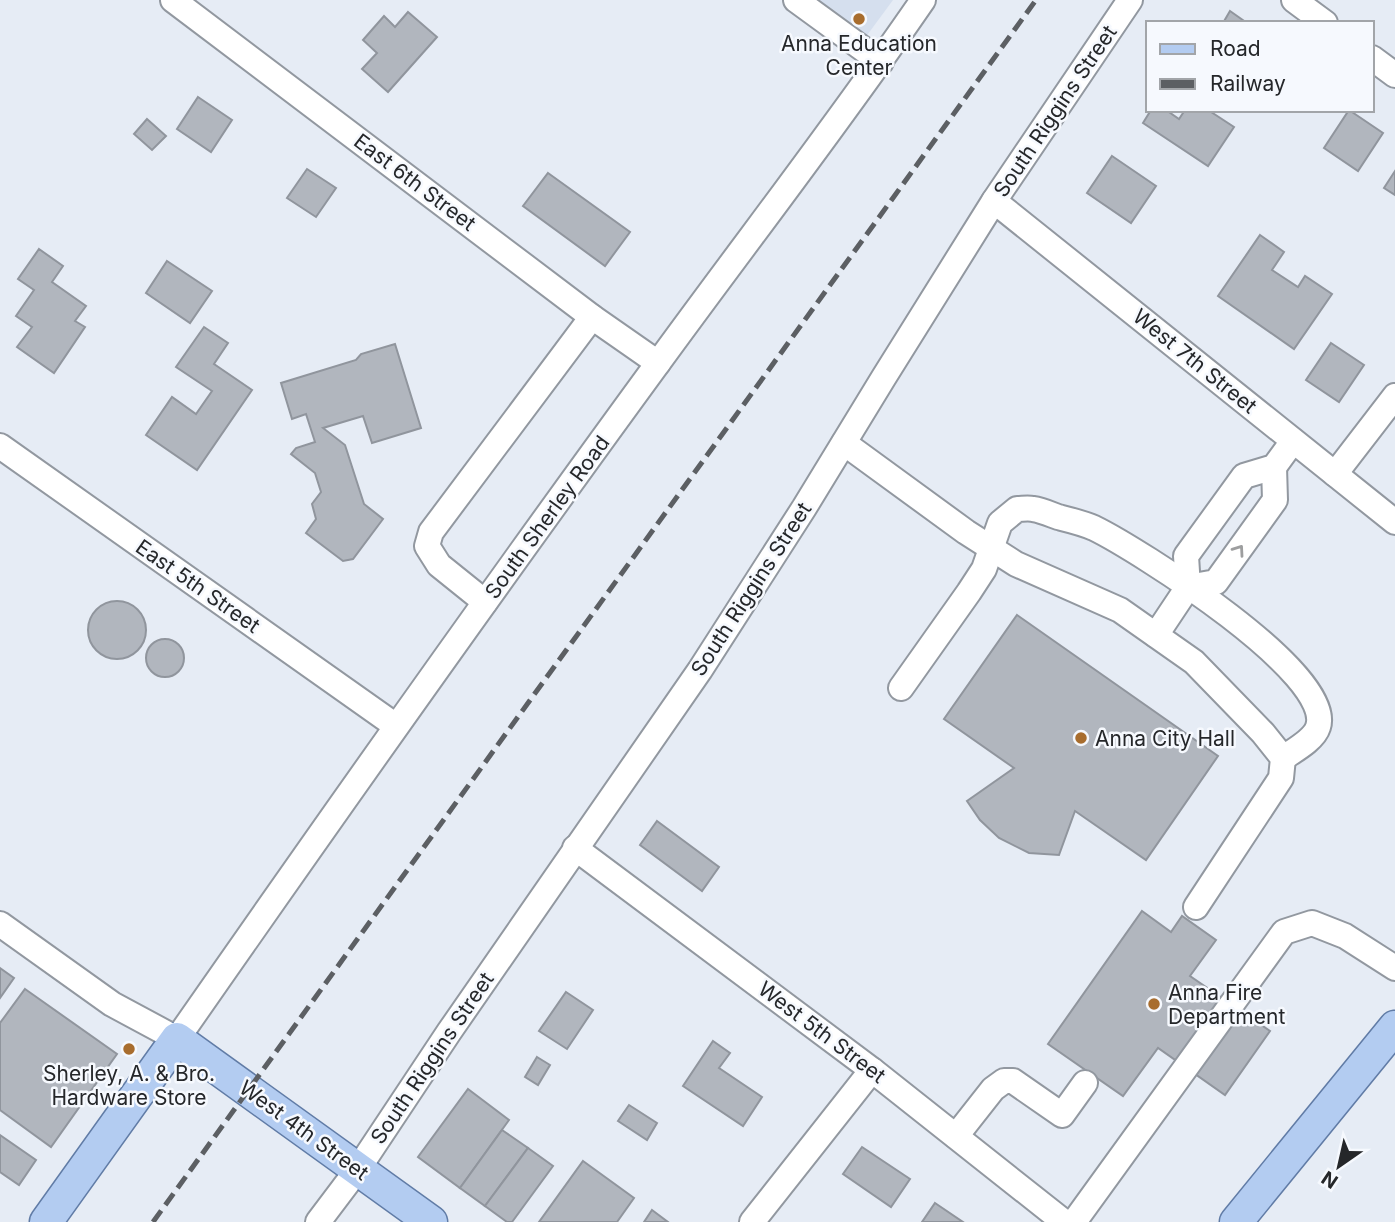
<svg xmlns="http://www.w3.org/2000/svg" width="1395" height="1222" viewBox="0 0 1395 1222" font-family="Inter,sans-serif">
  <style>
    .built { fill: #d5dfee }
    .building { fill: #b1b6be; stroke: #90959d; stroke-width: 2 }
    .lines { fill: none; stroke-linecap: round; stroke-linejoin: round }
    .minor-casing { stroke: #9298a0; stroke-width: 28 }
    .major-casing { stroke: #617ca6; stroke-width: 35 }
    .minor { stroke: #fff; stroke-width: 24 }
    .major { stroke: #b3ccf1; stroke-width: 32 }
    .rail { stroke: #5c5f63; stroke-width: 5; stroke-dasharray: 14 7; stroke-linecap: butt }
    .oneway { stroke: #9d9e9f }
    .poi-dot { fill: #a86d2e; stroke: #f6f9fe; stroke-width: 2.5 }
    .labels { text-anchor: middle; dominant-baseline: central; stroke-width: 5; stroke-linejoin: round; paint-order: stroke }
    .poi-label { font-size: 21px; fill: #25272a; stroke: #f6f9fe }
    .street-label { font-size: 21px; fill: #25272a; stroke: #f6f9fe }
  </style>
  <rect width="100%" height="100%" fill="#e6ecf5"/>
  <!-- built -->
  <polygon class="built" points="813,0 893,0 865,38"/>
  <!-- building -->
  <g class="building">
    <polygon points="1230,11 1247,23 1223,23"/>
    <polygon points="408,12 437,37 388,92 362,69 377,53 363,40 384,16 395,27"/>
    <polygon points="198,97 232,120 211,152 177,129"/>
    <polygon points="1151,110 1166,110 1179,119 1185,110 1208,110 1234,127 1208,166 1143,123"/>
    <polygon points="1349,110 1383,133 1358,171 1324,148"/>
    <polygon points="147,119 166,136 152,150 134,134"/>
    <polygon points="1112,156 1156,186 1131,223 1087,193"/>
    <polygon points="307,169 336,188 316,217 287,198"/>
    <polygon points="1395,171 1395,195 1384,188"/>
    <polygon points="548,173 630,232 605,266 523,206"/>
    <polygon points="1260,235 1284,252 1272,270 1298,287 1305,276 1332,294 1294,349 1218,296"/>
    <polygon points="39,249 63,266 52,282 86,306 75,321 85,327 54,373 17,347 32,327 16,316 34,290 18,279"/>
    <polygon points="167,261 212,291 190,323 146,293"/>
    <polygon points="204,327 228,343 214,364 252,390 197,470 146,435 172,397 196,414 212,391 176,367"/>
    <polygon points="1331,343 1364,365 1339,402 1306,380"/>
    <polygon points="395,344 421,428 372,443 363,416 323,428 345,445 364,504 383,519 353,559 343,561 306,533 316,519 312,504 321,492 315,473 291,454 296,448 315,442 306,414 292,419 281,383 356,360 361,354"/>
    <circle cx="117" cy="630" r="29"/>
    <polygon points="1017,615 1218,756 1146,860 1075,811 1059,855 1029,853 999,838 980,820 967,801 1014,768 944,719"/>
    <circle cx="165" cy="658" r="19"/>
    <polygon points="657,821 719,867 702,891 640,845"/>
    <polygon points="1142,911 1171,932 1182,916 1216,940 1190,976 1270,1031 1225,1095 1158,1048 1123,1096 1048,1044"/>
    <polygon points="0,968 14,978 0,998"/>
    <polygon points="25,989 117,1054 51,1147 0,1110 0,1023"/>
    <polygon points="566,992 593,1010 567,1049 539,1031"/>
    <polygon points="713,1041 730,1053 719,1068 762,1097 743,1126 683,1086"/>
    <polygon points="537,1057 550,1065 538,1085 525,1077"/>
    <polygon points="468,1089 509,1120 460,1188 418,1157"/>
    <polygon points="629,1105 657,1123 647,1140 618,1121"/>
    <polygon points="502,1130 528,1148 485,1206 460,1188"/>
    <polygon points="0,1135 36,1160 19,1185 0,1172"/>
    <polygon points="862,1147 910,1179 891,1207 843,1174"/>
    <polygon points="528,1148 553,1166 512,1222 507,1222 485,1206"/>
    <polygon points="583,1161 634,1198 617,1222 539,1222"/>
    <polygon points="935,1203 963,1222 922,1222"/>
    <polygon points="652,1210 668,1222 644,1222"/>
  </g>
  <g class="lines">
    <defs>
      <g id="minor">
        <polyline points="173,0 592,317 658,363"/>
        <polyline points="796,0 881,62"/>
        <polyline points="1294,0 1325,23"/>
        <polyline points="1372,58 1395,75"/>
        <polyline points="994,201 1395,522"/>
        <polyline points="844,443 966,532 1016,564 1120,610 1194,662 1263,733 1283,758 1281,778 1196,907"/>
        <polyline points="0,446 396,726"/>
        <polyline points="1335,474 1395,396"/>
        <polyline points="1188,587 1216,582 1275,500 1274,467"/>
        <polyline points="485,602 439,565 427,546 431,532 592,317"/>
        <polyline points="1156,635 1188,587 1186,556 1244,476 1274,467 1293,441"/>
        <path d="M901 688 969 592 984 569 1000 523 1017 509C1022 509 1028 508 1033 509 1041 510 1050 514 1058 517 1070 520 1083 523 1094 528 1137 549 1336 674 1318 727 1314 740 1293 751 1283 758"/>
        <polyline points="575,848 872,1070 1064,1222"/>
        <path d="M0 924 112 1004 177 1039C335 812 495 586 658 363 746 242 838 124 923 0"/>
        <polyline points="956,1136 993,1089 1004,1081 1013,1081 1062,1115 1085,1083"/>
        <polyline points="318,1222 358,1169 449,1032 700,670 804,508 884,377 994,201 1130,0"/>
        <polyline points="752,1222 872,1070"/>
        <polyline points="1074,1222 1284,932 1312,923 1345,936 1395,968"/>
      </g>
      <g id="major">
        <polyline points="46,1222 177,1039 431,1222"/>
        <polyline points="1236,1222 1395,1027"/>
      </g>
    </defs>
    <!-- minor casing -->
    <use href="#minor" class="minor-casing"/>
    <!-- major casing -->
    <use href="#major" class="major-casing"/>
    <!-- minor -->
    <use href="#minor" class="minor"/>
    <!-- major -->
    <use href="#major" class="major"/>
    <!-- rail -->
    <polyline class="rail" points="153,1222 1036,0"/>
  </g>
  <!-- one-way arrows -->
  <defs><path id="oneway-chevron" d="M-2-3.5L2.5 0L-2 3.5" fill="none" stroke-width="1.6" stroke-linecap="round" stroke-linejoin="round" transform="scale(1.75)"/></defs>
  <use class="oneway" href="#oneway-chevron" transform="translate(1239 550) rotate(-55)"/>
  <!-- markers -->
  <g class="poi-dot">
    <circle cx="859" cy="19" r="7"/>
    <circle cx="1081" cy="738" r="7"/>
    <circle cx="1154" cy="1004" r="7"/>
    <circle cx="129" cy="1049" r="7"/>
  </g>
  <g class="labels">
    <!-- poi labels -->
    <g class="poi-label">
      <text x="859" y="43">Anna Education<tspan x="859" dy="24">Center</tspan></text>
      <text x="1095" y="738" text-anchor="start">Anna City Hall</text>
      <text x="1168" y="992" text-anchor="start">Anna Fire<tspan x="1168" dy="24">Department</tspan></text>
      <text x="129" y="1073">Sherley, A. &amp; Bro.<tspan x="129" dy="24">Hardware Store</tspan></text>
    </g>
    <!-- street labels -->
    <g class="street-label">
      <text transform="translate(1055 111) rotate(-56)">South Riggins Street</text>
      <text transform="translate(415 182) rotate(37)">East 6th Street</text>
      <text transform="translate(1195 361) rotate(39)">West 7th Street</text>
      <text transform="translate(547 517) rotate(-54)">South Sherley Road</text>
      <text transform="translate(198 586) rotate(35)">East 5th Street</text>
      <text transform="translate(751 589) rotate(-57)">South Riggins Street</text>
      <text transform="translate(822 1032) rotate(37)">West 5th Street</text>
      <text transform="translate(432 1058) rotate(-56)">South Riggins Street</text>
      <text transform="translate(304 1130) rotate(36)">West 4th Street</text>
    </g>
  </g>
  <!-- legend -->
  <rect x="1146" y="21" width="228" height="91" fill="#f6f9fe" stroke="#a2a5a9" stroke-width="2"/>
  <rect x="1160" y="44" width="35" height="10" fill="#b3ccf1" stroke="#a2a5a9" stroke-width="2"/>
  <text x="1210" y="56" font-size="21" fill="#25272a">Road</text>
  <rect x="1160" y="79" width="35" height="10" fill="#5c5f63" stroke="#a2a5a9" stroke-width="2"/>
  <text x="1210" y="91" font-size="21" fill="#25272a">Railway</text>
  <!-- north arrow -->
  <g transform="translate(1339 1166) rotate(214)" stroke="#f6f9fe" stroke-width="5" paint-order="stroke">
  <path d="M0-5L12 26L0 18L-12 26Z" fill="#25272a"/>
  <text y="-10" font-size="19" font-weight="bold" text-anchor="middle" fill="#25272a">N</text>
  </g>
</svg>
